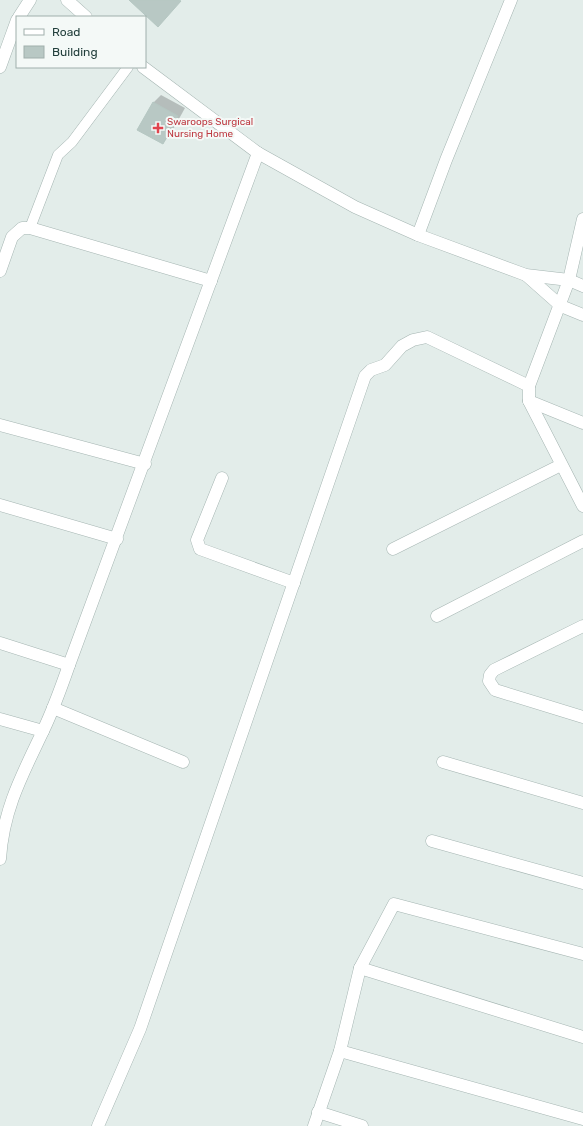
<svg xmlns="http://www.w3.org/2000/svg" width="583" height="1126" viewBox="0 0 583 1126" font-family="Rubik,sans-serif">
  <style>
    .shadow { fill: #0003 }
    .building { fill: #b8c8c4; stroke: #b5c7c2 }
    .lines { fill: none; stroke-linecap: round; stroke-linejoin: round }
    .service-casing { stroke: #a5b5b2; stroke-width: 11 }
    .minor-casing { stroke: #a5b5b2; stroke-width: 13 }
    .tertiary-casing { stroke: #a5b5b2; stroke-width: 13 }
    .service { stroke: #fff; stroke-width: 10 }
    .minor { stroke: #fff; stroke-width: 12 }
    .tertiary { stroke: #fff; stroke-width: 12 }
    .health-dot { fill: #e0444e; stroke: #f4f9f7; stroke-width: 1.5 }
    .labels { text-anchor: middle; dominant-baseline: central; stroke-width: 4; stroke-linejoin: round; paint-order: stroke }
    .health-label { font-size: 10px; fill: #be3a42; stroke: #f4f9f7; text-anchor: start }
  </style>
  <rect width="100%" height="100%" fill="#e3edea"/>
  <!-- shadow -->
  <polygon class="shadow" points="161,95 185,108 170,135 163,143 153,103"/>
  <!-- building -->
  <g class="building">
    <polygon points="129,0 179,0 181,1 158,27"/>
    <polygon points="153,102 178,116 163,144 137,130"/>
  </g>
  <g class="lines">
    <defs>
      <polyline id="service" points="30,228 58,155 72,142 128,67"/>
      <g id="minor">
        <polyline points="19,17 30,0"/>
        <polyline points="0,67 17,20"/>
        <polyline points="418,235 446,160 511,0"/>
        <polyline points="0,271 12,237 22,228 30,228 211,281"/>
        <polyline points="529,401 583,423"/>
        <polyline points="0,425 145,464"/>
        <polyline points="222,478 197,540 200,549 294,583"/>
        <polyline points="0,505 117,539"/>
        <polyline points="393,549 561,465"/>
        <polyline points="437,616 583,541"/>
        <polyline points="583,626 494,670 490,675 489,681 495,690 583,717"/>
        <polyline points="0,643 69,665"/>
        <polyline points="53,708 183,762"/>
        <polyline points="0,719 43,731"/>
        <polyline points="443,762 583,803"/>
        <polyline points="432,841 583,883"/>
        <path d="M0 859C3 810 22 775 43 731 53 710 61 688 69 665L258 153"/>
        <polyline points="360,968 583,1037"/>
        <polyline points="340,1051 583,1119"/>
        <polyline points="318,1112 362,1126"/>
        <polyline points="98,1126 140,1029 365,376 371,370 385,365 402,346 413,340 427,337 529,386"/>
        <polyline points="314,1126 340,1051 360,968 394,904 583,954"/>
      </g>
      <g id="tertiary">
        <polyline points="67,0 86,17"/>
        <polyline points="143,67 258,153 355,207 418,235 526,275 569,280 583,286"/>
        <polyline points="583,219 569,280 529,386 529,401 583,506"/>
        <polyline points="526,275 561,306 583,315"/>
      </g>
    </defs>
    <!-- service casing -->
    <use href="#service" class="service-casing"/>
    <!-- minor casing -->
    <use href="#minor" class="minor-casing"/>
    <!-- tertiary casing -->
    <use href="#tertiary" class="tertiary-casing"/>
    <!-- service -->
    <use href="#service" class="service"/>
    <!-- minor -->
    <use href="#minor" class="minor"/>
    <!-- tertiary -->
    <use href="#tertiary" class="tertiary"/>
  </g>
  <!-- markers -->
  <path class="health-dot" d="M156 122h4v4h4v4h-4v4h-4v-4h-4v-4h4z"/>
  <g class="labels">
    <!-- health labels -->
    <g class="health-label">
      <text x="167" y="122">Swaroops Surgical<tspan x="167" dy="12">Nursing Home</tspan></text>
    </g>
  </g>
  <!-- legend -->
  <rect x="16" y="16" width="130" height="52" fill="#f4f9f7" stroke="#a0afac"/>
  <rect x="24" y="29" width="20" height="6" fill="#ffffff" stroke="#a0afac"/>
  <text x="52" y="36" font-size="12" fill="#223f3c">Road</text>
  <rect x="24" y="46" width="20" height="12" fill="#b8c8c4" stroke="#a0afac"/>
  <text x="52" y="56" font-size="12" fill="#223f3c">Building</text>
</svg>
